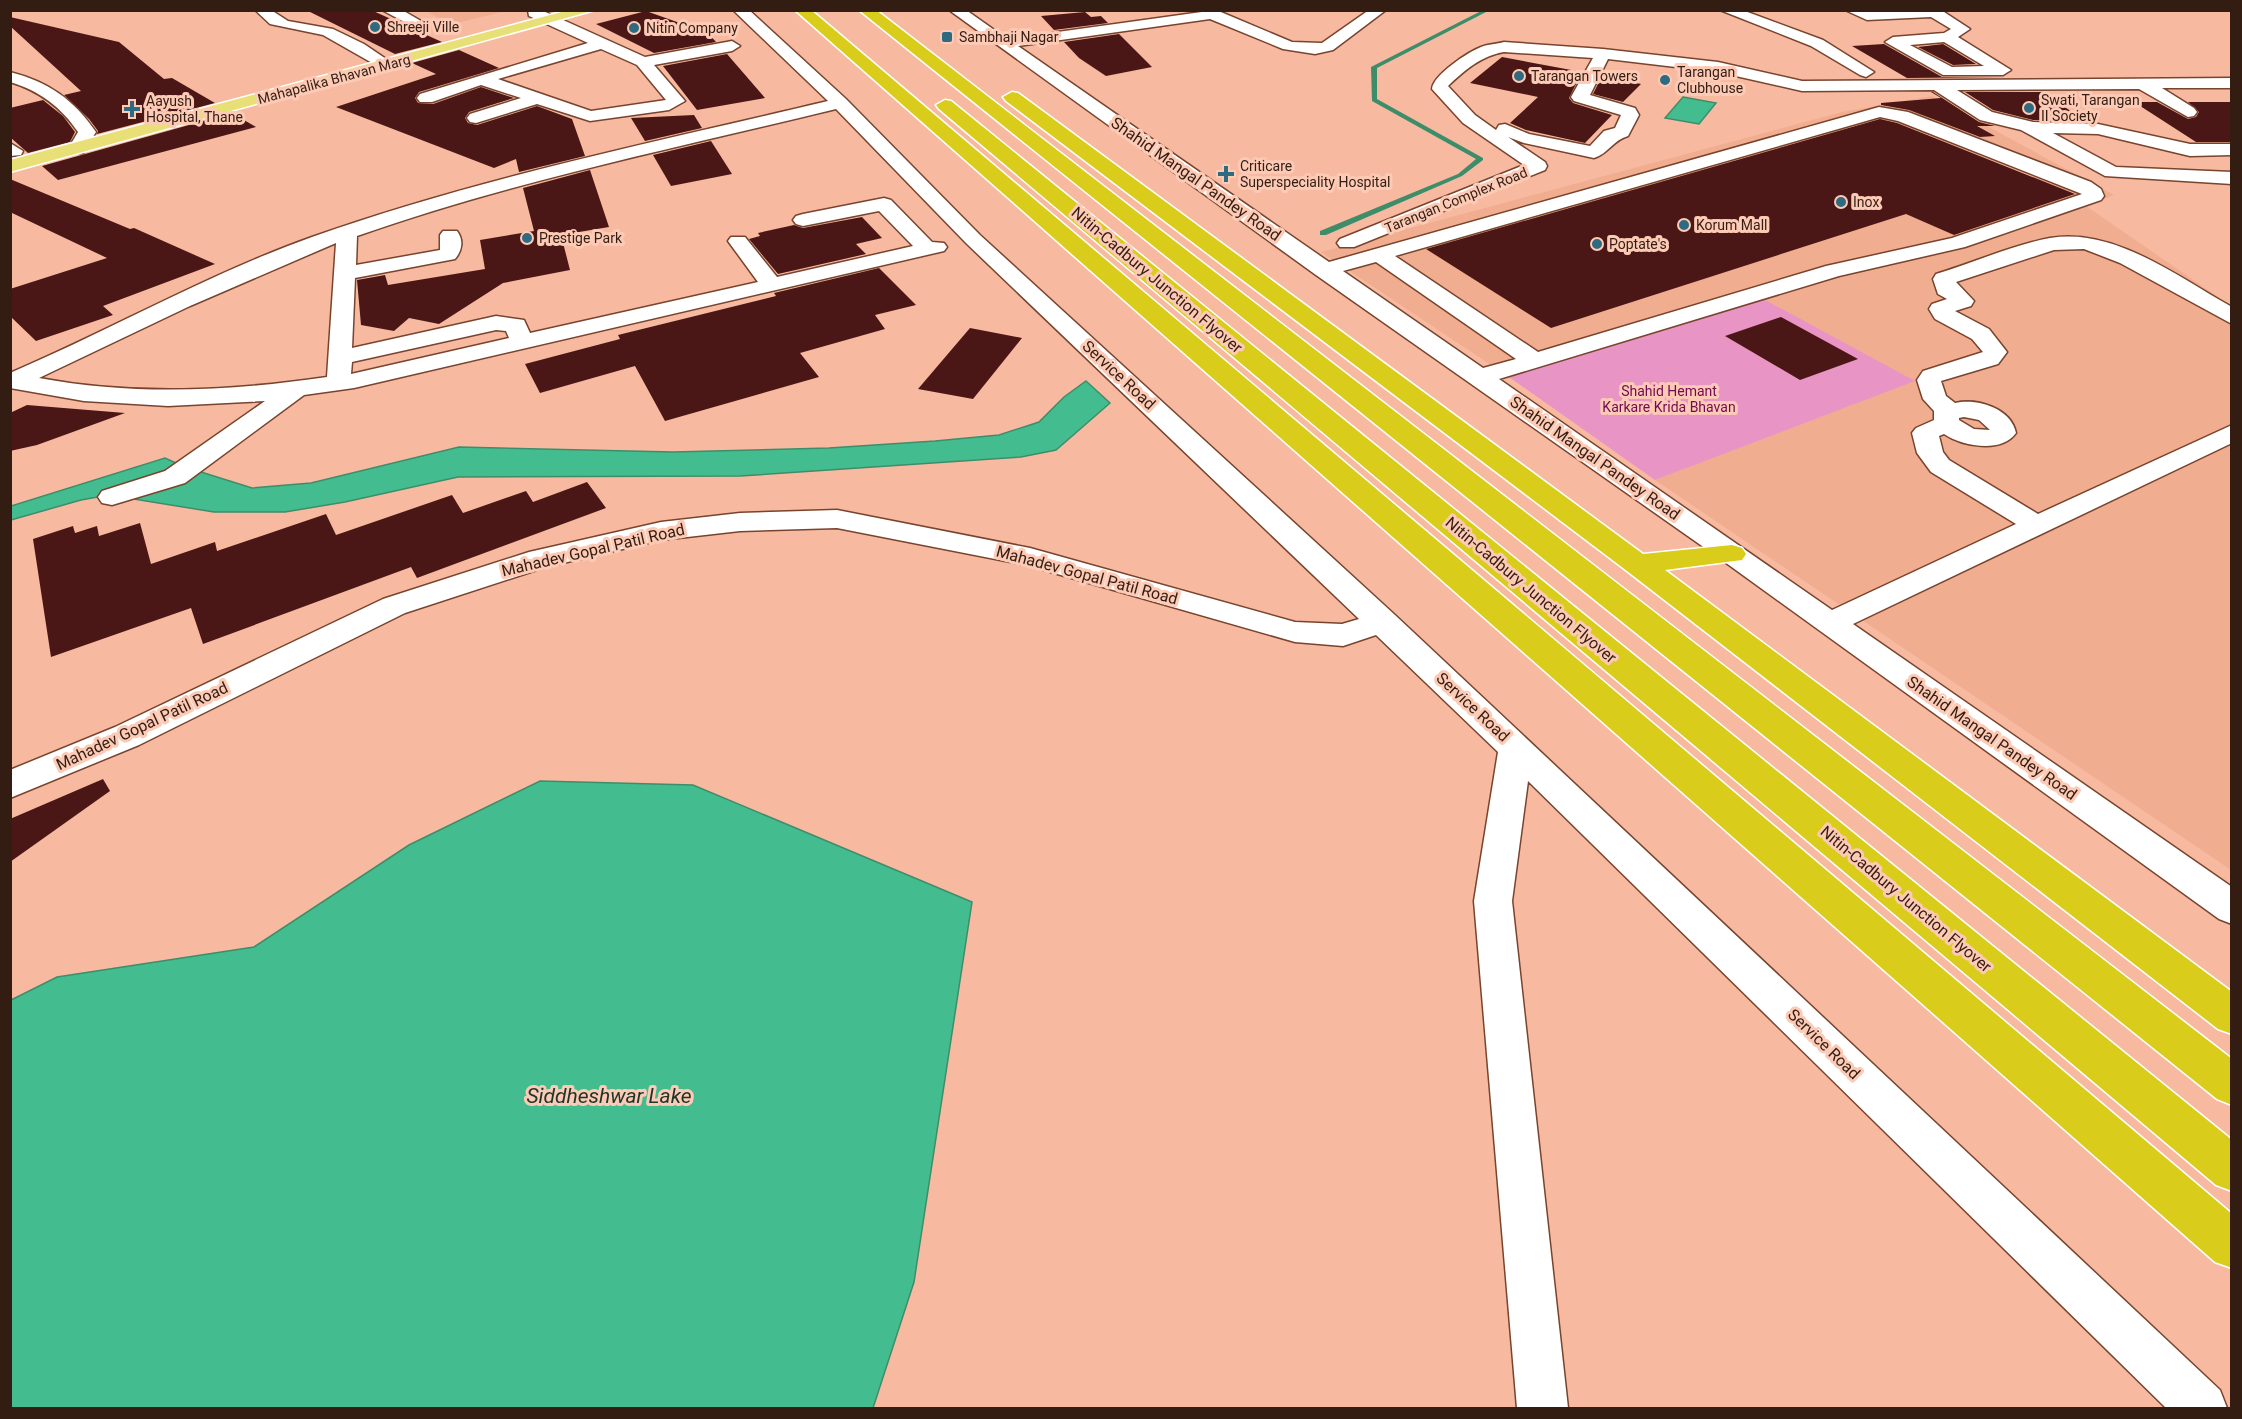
<svg xmlns="http://www.w3.org/2000/svg" width="2242" height="1419" viewBox="0 0 2242 1419" font-family="Roboto,sans-serif">
  <style>
    .built { fill: #f1ad90 }
    .green { fill: #e895c5 }
    .water { fill: #43bd8f; stroke: #3e8d6a; stroke-width: 1.5 }
    .lines { fill: none; stroke-linecap: round; stroke-linejoin: round }
    .stream { fill: #3e8d6a; fill-rule: evenodd }
    .building { fill: #4b1716 }
    .minor-casing { stroke: #78442d; stroke-width: 3 }
    .major-casing { stroke: #fff; stroke-width: 3 }
    .highway-casing { stroke: #fff; stroke-width: 3 }
    .minor { fill: #fff; fill-rule: evenodd }
    .major { fill: #e8e076; fill-rule: evenodd }
    .highway { fill: #d9cc1b; fill-rule: evenodd }
    .poi-dot { fill: #2e6b81; stroke: #fccab5; stroke-width: 2 }
    .labels { text-anchor: middle; dominant-baseline: central; stroke-width: 6; stroke-linejoin: round; paint-order: stroke }
    .far-poi-label { font-size: 14px; fill: #331d13; stroke: #fccab5; text-anchor: start }
    .far-street-label { font-size: 14px; fill: #331d13; stroke: #fccab5 }
    .far-park-label { font-size: 14px; fill: #720953; stroke: #fccab5 }
    .street-label { font-size: 16px; fill: #331d13; stroke: #fccab5 }
    .near-water-label { font-size: 21px; font-style: italic; fill: #1b3529; stroke: #fccab5 }
  </style>
  <rect width="100%" height="100%" fill="#f7baa0"/>
  <!-- built -->
  <g class="built">
    <polygon points="439,11 439,10 506,11 453,24 428,13"/>
    <polygon points="1932,96 2114,195 2086,206 2231,306 2231,870 1655,480 1914,381 1758,296 1509,377 1321,252 1842,112"/>
  </g>
  <!-- green -->
  <polygon class="green" points="1758,296 1915,381 1655,480 1509,377"/>
  <!-- water -->
  <g class="water">
    <polygon points="1683,97 1716,103 1699,124 1665,118"/>
    <polygon points="1086,381 1110,403 1056,450 1021,457 740,476 458,477 345,502 285,512 214,512 109,495 81,500 11,520 11,506 165,458 185,467 252,488 311,483 459,447 673,452 829,448 935,441 999,435 1039,422 1064,397"/>
    <polygon points="540,781 693,785 972,902 914,1282 873,1408 11,1408 11,1000 57,977 254,947 409,845"/>
  </g>
  <g class="lines">
    <!-- stream -->
    <polygon class="stream" points="1483,10 1490,10 1377,68 1377,99 1483,158 1483,160 1462,176 1326,235 1320,235 1320,231 1458,174 1476,159 1372,101 1371,67"/>
  </g>
  <!-- building -->
  <g class="building">
    <polygon points="306,10 371,10 442,42 395,54"/>
    <polygon points="646,11 708,33 716,42 654,53 596,24"/>
    <polygon points="1085,12 1091,17 1101,16 1108,23 1054,30 1041,16"/>
    <polygon points="10,17 119,42 164,79 172,78 215,103 97,134 98,131 89,119 64,95 81,91 10,26"/>
    <polygon points="1119,34 1152,67 1106,76 1079,58 1064,42"/>
    <polygon points="1884,44 1942,77 2005,77 1907,78 1852,46"/>
    <polygon points="1943,44 1948,47 1976,64 1953,65 1918,47"/>
    <polygon points="459,50 499,68 419,92 415,98 418,103 433,104 481,87 514,98 469,112 465,118 468,123 477,125 537,106 572,119 585,156 519,172 516,159 494,168 336,107 436,74 412,63"/>
    <polygon points="727,54 765,98 697,110 663,66"/>
    <polygon points="1502,57 1582,72 1569,98 1573,103 1612,115 1585,143 1526,130 1510,123 1538,97 1470,83"/>
    <polygon points="1602,76 1641,84 1623,102 1593,94"/>
    <polygon points="1931,92 1933,92 1979,122 1995,126 1977,126 1995,136 1980,137 1909,110 1881,105 1881,103 1941,98"/>
    <polygon points="1965,92 2043,92 2085,121 2033,120 1993,110"/>
    <polygon points="43,100 63,116 75,132 70,142 28,153 10,137 10,108"/>
    <polygon points="2134,102 2157,102 2188,119 2196,117 2199,112 2188,102 2232,102 2232,142 2196,142"/>
    <polygon points="232,113 256,127 58,180 42,166"/>
    <polygon points="694,115 702,128 645,141 631,118"/>
    <polygon points="1880,119 1897,123 2075,194 1954,235 1906,214 1551,328 1426,249"/>
    <polygon points="711,141 732,174 671,186 653,155"/>
    <polygon points="590,170 609,227 561,235 570,270 503,283 439,324 409,318 394,331 361,325 357,280 385,275 388,285 485,269 480,240 534,231 523,188"/>
    <polygon points="10,179 130,229 134,228 215,264 103,306 113,315 36,341 10,316 10,289 107,258 10,212"/>
    <polygon points="862,217 882,238 856,244 866,254 778,274 749,239 760,236 758,233 794,225 803,228"/>
    <polygon points="879,268 916,305 875,315 885,329 800,353 819,377 665,421 635,366 540,393 525,364 620,339 618,335 776,296 774,293"/>
    <polygon points="1781,317 1858,359 1800,380 1725,336"/>
    <polygon points="970,328 1022,338 973,399 918,389"/>
    <polygon points="27,405 125,413 37,445 10,451 10,413"/>
    <polygon points="587,482 606,508 417,578 411,567 203,644 191,608 51,657 33,539 73,526 75,533 97,526 99,536 140,523 151,564 215,542 217,551 326,514 336,535 452,495 463,513 526,491 533,502"/>
    <polygon points="103,779 110,791 10,862 10,819"/>
  </g>
  <g class="lines">
    <defs>
      <g id="minor">
        <polygon points="255,10 271,10 288,21 333,29 364,44 395,65 387,70 381,68 323,35 270,24"/>
        <polygon points="382,10 402,10 421,21 418,24 408,24"/>
        <path d="M528 10H541L645 57 732 41 740 46 732 51 654 65 685 101 669 110 590 121 537 104 476 123 470 122 467 118 470 114 521 98 481 85 432 102H420L417 98 420 94 588 43 529 16ZM601 49 637 65 666 100 591 111 498 79Z"/>
        <path d="M733 10H749L846 99 980 235 1395 615 2220 1390 2227 1408H2166L1528 781 1512 901 1568 1408H1517L1474 901 1498 752 1376 635 1343 646 1295 642 1026 565 837 528 740 531 661 540 546 567 405 613 139 745 10 798V770L115 727 383 599 529 552 661 522 740 513 837 510 1030 548 1295 622 1342 624 1359 619 966 243 836 109C676 148 513 181 357 236L356 265 440 250V235L443 231H457C464 240 462 251 455 259L355 278 352 348 496 316 524 320 530 333 758 282 728 241 731 237H745L777 277 913 246 879 211 803 226 796 224 793 220 796 216 803 214 884 198 891 200 932 242 944 243 947 247 944 251 354 388 304 395 185 483 112 505 102 503 98 497 102 491 165 471 265 401 168 406 84 401 10 388V373C111 330 208 274 312 237 479 178 655 142 828 101ZM336 243 327 377C230 391 135 396 39 378L190 306ZM496 330 506 331 509 338 351 374 352 362Z"/>
        <path d="M949 10H966L1007 39 1216 10 1292 42 1322 43 1369 10H1386L1333 50 1315 54 1283 49 1210 19 1018 46 1329 262 1879 107 1908 112 2091 182 2101 189 2104 196 2101 200 1965 247 1839 276 1499 379 1832 610 2016 524 1931 472 1917 453 1912 433 1916 428 1934 420V411L1923 399 1917 380 1923 371 1983 352 1972 339 1935 319 1929 309 1932 304 1947 299 1938 294 1933 279 1936 274C1973 263 2012 245 2050 238 2115 227 2179 278 2232 307V324L2120 263 2084 249 2054 250 1956 282 1974 301 1971 306 1955 311 1989 329 2007 352 1998 364 1941 381 1946 396 1955 403C1977 398 2011 408 2016 433 2001 454 1962 446 1944 434L1939 436 1943 452 1949 460 2038 514 2232 425V443L1853 624 2232 887V924L2219 919 1722 560 1316 275ZM1880 117 1898 121 2082 194 1952 238 1826 266 1538 352 1395 256ZM1376 262 1516 359 1483 368 1343 271ZM1964 417 1979 420 1990 430 1974 429 1959 420V418Z"/>
        <polygon points="1720,10 1742,10 1823,40 1874,72 1866,77 1860,75 1811,46"/>
        <path d="M1845 10H1941L1970 29 1958 37 2011 70 2003 75H1943L1885 42 1893 37 1944 33 1951 29 1931 17 1867 20ZM1944 42 1984 66 1952 67 1910 45Z"/>
        <path d="M1504 42 1603 49 1718 62 1802 81 2232 78V88H2162L2194 108 2197 112 2194 116 2188 117 2139 89 1957 90 1992 112 2033 122 2098 124 2190 144H2232V155L2190 156 2098 134 2053 133 2116 167 2232 172V184L2105 176 2021 130 1980 120 1934 90 1802 91 1718 72 1608 59 1590 95 1635 108 1639 115 1628 136C1613 140 1608 154 1594 158L1524 143 1508 137 1545 162 1547 166 1545 170 1354 247H1340L1337 243 1340 239 1524 165 1463 123 1432 89C1433 75 1468 52 1481 47 1488 44 1497 44 1504 42ZM1504 52 1593 58 1571 97 1574 101 1621 115 1615 128 1604 131 1590 146 1529 134 1505 124 1499 125 1496 130 1475 115 1448 86C1465 70 1481 56 1504 52Z"/>
        <path d="M10 72C49 82 73 99 96 132L83 153H71L68 149 78 132C61 107 40 91 10 82Z"/>
        <polygon points="10,143 23,151 21,155 10,156"/>
      </g>
      <polygon id="major" points="569,10 595,10 10,172 10,160"/>
      <g id="highway">
        <polygon points="795,10 811,10 2232,1214 2232,1268 2215,1262"/>
        <polygon points="859,10 876,10 2232,1059 2232,1105 2217,1099"/>
        <polygon points="1012,92 1018,93 1643,554 1732,545 1742,548 1746,554 1742,560 1665,570 2232,992 2232,1034 2218,1029 1627,571 1006,101 1003,97"/>
        <polygon points="945,100 951,101 2232,1140 2232,1191 2216,1185 939,109 936,105"/>
      </g>
    </defs>
    <!-- minor casing -->
    <use href="#minor" class="minor-casing"/>
    <!-- major casing -->
    <use href="#major" class="major-casing"/>
    <!-- highway casing -->
    <use href="#highway" class="highway-casing"/>
    <!-- minor -->
    <use href="#minor" class="minor"/>
    <!-- major -->
    <use href="#major" class="major"/>
    <!-- highway -->
    <use href="#highway" class="highway"/>
  </g>
  <!-- markers -->
  <g class="poi-dot">
    <circle cx="375" cy="27" r="6"/>
    <circle cx="634" cy="28" r="6"/>
    <rect x="941" y="31" width="12" height="12" rx="3"/>
    <circle cx="1519" cy="76" r="6"/>
    <circle cx="1665" cy="80" r="6"/>
    <circle cx="2029" cy="108" r="6"/>
    <path d="M129 100h6v6h6v6h-6v6h-6v-6h-6v-6h6z"/>
    <path d="M1223 165h6v6h6v6h-6v6h-6v-6h-6v-6h6z"/>
    <circle cx="1841" cy="202" r="6"/>
    <circle cx="1684" cy="225" r="6"/>
    <circle cx="527" cy="238" r="6"/>
    <circle cx="1597" cy="244" r="6"/>
  </g>
  <g class="labels">
    <!-- far-poi labels -->
    <g class="far-poi-label">
      <text x="387" y="27">Shreeji Ville</text>
      <text x="646" y="28">Nitin Company</text>
      <text x="959" y="37">Sambhaji Nagar</text>
      <text x="1677" y="72">Tarangan<tspan x="1677" dy="16">Clubhouse</tspan></text>
      <text x="1531" y="76">Tarangan Towers</text>
      <text x="2041" y="100">Swati, Tarangan<tspan x="2041" dy="16">II Society</tspan></text>
      <text x="146" y="101">Aayush<tspan x="146" dy="16">Hospital, Thane</tspan></text>
      <text x="1240" y="166">Criticare<tspan x="1240" dy="16">Superspeciality Hospital</tspan></text>
      <text x="1853" y="202">Inox</text>
      <text x="1696" y="225">Korum Mall</text>
      <text x="539" y="238">Prestige Park</text>
      <text x="1609" y="244">Poptate's</text>
    </g>
    <!-- far-street labels -->
    <g class="far-street-label">
      <text transform="translate(334 79) rotate(-15)">Mahapalika Bhavan Marg</text>
      <text transform="translate(1456 200) rotate(-22)">Tarangan Complex Road</text>
    </g>
    <!-- far-park labels -->
    <g class="far-park-label">
      <text x="1669" y="391">Shahid Hemant<tspan x="1669" dy="16">Karkare Krida Bhavan</tspan></text>
    </g>
    <!-- street labels -->
    <g class="street-label">
      <text transform="translate(1196 179) rotate(35)">Shahid Mangal Pandey Road</text>
      <text transform="translate(1157 280) rotate(40)">Nitin-Cadbury Junction Flyover</text>
      <text transform="translate(1119 375) rotate(43)">Service Road</text>
      <text transform="translate(1595 458) rotate(35)">Shahid Mangal Pandey Road</text>
      <text transform="translate(593 550) rotate(-13)">Mahadev Gopal Patil Road</text>
      <text transform="translate(1087 575) rotate(15)">Mahadev Gopal Patil Road</text>
      <text transform="translate(1531 590) rotate(40)">Nitin-Cadbury Junction Flyover</text>
      <text transform="translate(1473 707) rotate(43)">Service Road</text>
      <text transform="translate(142 726) rotate(-25)">Mahadev Gopal Patil Road</text>
      <text transform="translate(1992 738) rotate(35)">Shahid Mangal Pandey Road</text>
      <text transform="translate(1906 899) rotate(40)">Nitin-Cadbury Junction Flyover</text>
      <text transform="translate(1824 1044) rotate(44)">Service Road</text>
    </g>
    <!-- near-water labels -->
    <g class="near-water-label">
      <text x="609" y="1096">Siddheshwar Lake</text>
    </g>
  </g>
  <!-- border -->
  <rect width="2242" height="1419" fill="none" stroke="#331d13" stroke-width="24"/>
</svg>
